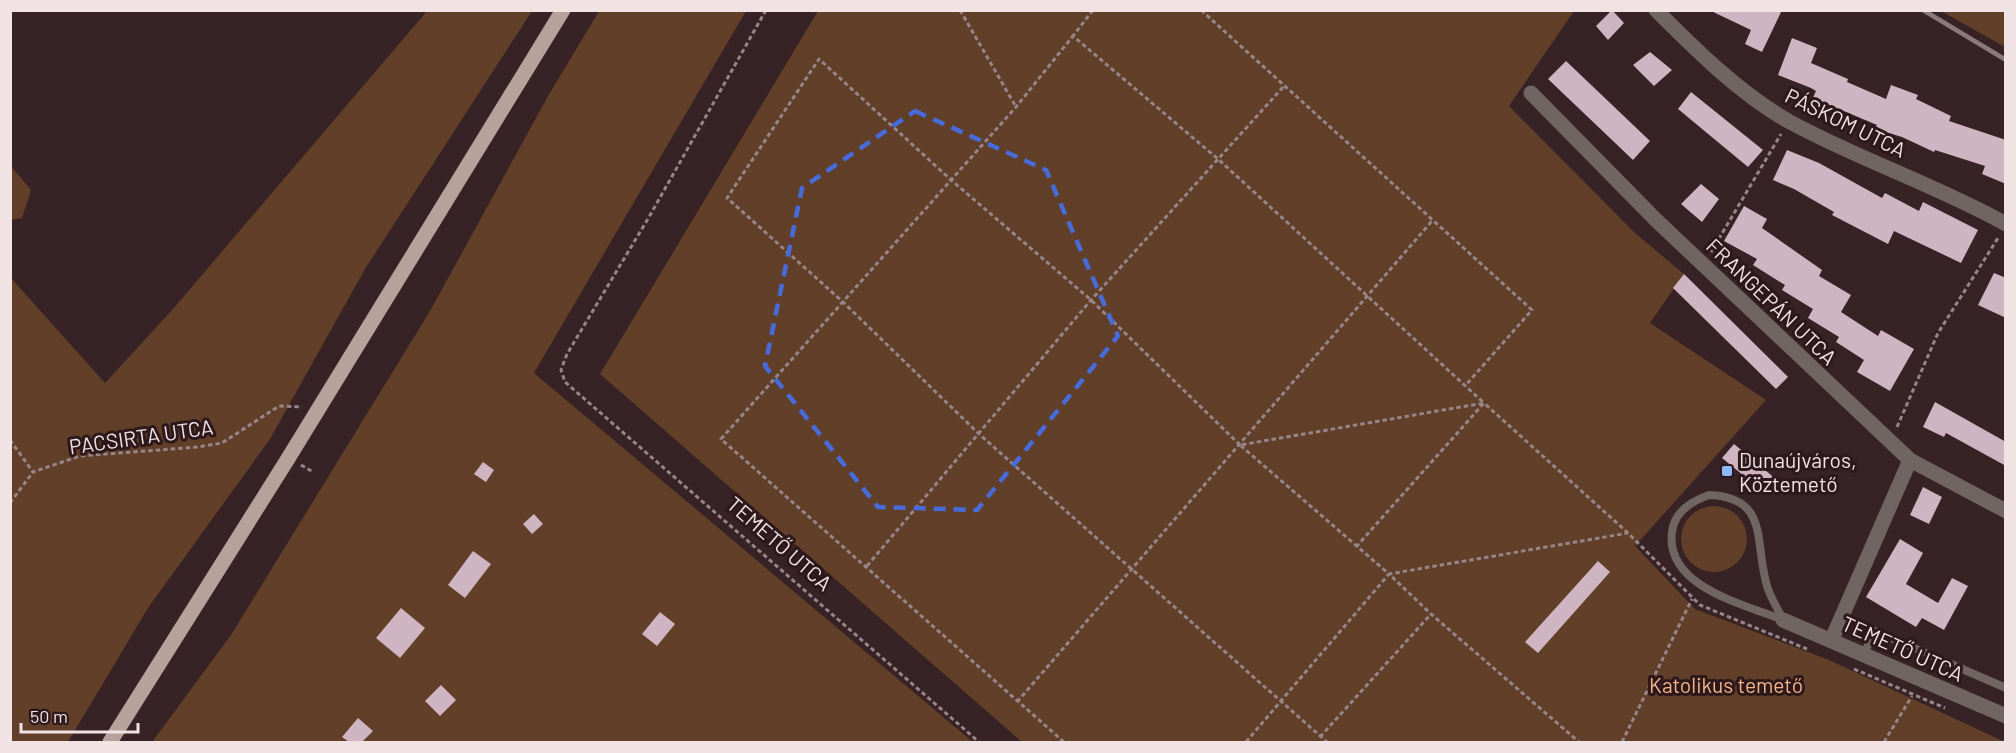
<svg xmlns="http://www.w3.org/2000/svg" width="2016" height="753" viewBox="0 0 2016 753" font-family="Barlow,sans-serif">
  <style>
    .green { fill: #613f28 }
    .building { fill: #ceb5c1 }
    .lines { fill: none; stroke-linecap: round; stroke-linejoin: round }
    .path { stroke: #978588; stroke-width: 3; stroke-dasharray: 4.5 3; stroke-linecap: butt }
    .service { stroke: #706562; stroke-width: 8 }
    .minor { stroke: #706562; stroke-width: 15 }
    .primary { stroke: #b8a09b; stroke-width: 15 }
    .rail { stroke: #8b797b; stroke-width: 4.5 }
    .marked { fill: none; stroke: #476cda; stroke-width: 4.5; stroke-dasharray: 12 8; stroke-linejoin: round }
    .poi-dot { fill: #8cb9fc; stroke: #2d181b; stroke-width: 2 }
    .labels { text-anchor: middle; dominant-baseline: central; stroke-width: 6; stroke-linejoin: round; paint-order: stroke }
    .street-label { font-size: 21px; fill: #f1e2e4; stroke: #2d181b }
    .poi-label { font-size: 21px; fill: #f1e2e4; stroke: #2d181b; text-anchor: start }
    .park-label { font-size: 21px; fill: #f4b488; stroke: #2d181b }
  </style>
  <rect width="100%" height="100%" fill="#372225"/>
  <!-- green -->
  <g class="green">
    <polygon points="427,11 532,11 365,269 270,439 148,608 68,742 11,742 11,278 105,383 173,309"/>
    <polygon points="599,11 746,11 534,373 973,742 152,742 231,635 430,311 548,96"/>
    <polygon points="818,11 1574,11 1509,106 1635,233 1684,274 1650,323 1766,400 1635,546 1695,609 1829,660 2005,742 1022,742 600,374"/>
    <polygon points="1941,11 2005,11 2005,47"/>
    <polygon points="10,165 31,190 22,218 11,220"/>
    <circle cx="1714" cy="539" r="33"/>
  </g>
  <!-- building -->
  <g class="building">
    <polygon points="1612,10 1624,23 1608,40 1596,26"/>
    <polygon points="1709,10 1782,10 1762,52 1745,44 1751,30"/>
    <polygon points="1792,38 1817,48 1811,63 1848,79 1847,82 1886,99 1891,85 1918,95 1916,99 1951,116 1949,121 2006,140 2006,184 1982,174 1985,166 1935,150 1934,152 1902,137 1875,129 1877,125 1813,98 1816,91 1811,88 1778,75"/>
    <polygon points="1650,52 1672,70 1654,86 1633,65"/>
    <polygon points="1566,61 1650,141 1633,160 1548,79"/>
    <polygon points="1691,92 1763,150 1748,167 1678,109"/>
    <polygon points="1787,150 1819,163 1882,198 1885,193 1919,211 1923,202 1978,230 1961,263 1894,231 1888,244 1832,215 1834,212 1794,189 1773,180"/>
    <polygon points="1701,184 1719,199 1702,222 1681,204"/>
    <polygon points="1744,206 1767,219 1762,228 1822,270 1819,276 1851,295 1841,312 1878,336 1881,330 1914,349 1890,391 1857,372 1864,360 1836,342 1839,337 1808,318 1813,309 1782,290 1785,285 1753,265 1757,259 1724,241"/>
    <polygon points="1994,273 2006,278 2006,318 1978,305"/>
    <polygon points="1684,274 1788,377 1776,389 1673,288"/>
    <polygon points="1935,402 2006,442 2006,466 1946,433 1944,437 1923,427"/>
    <polygon points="1734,444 1777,480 1766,494 1722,458"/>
    <polygon points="483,462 494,470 486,482 474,474"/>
    <polygon points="1923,487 1942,497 1929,524 1910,515"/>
    <polygon points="534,514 543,524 532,534 523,524"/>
    <polygon points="1900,539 1923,553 1906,584 1938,603 1952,578 1968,586 1944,630 1922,618 1916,627 1866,597"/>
    <polygon points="473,551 491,564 465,598 448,585"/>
    <polygon points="1598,561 1610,572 1538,653 1525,642"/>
    <polygon points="401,608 425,628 400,658 376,638"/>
    <polygon points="660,612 675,624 657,646 642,634"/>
    <polygon points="441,685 456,700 440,716 425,701"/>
    <polygon points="358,718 373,731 362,742 349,742 342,737"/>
  </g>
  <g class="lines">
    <!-- path -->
    <g class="path">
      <polyline points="766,10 649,217 567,354 561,370 565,382 979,742"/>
      <polyline points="960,10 1016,107"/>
      <polyline points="1093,10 1073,36 1218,159 1484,403 1240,445 1389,574 1628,533"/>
      <polyline points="1201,10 1532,310 1465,386"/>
      <polyline points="1711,252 1781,134"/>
      <polyline points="1897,427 1938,333 1998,238"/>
      <polyline points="10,440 33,472 80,456 198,447 222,443 279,406 302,407"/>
      <polyline points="1240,445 1091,300 950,179 819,59 727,198 842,301 979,434 1327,742"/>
      <polyline points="301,465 313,472"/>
      <polyline points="10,503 33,472"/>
      <polyline points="1356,547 1484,403 1628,533 1700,605 1807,649"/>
      <polyline points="867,566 1091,300 1284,86"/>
      <polyline points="1854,669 1945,708"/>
      <polyline points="1017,702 1432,221"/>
      <polyline points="1320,737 1431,614"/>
      <polyline points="1064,742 721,439 1016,107 1073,36"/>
      <polyline points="1246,742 1389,574 1431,614 1579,742"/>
      <polyline points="1622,742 1692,599"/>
      <polyline points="1884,742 1912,696"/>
    </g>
    <!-- service -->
    <g class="service">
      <path d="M1709 495C1770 497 1754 543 1767 586 1770 597 1778 609 1783 620 1744 604 1665 587 1672 532 1674 512 1692 501 1709 495Z"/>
      <polyline points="1864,653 1875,631 2006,688"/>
    </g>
    <!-- minor -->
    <g class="minor">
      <path d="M1656 10C1696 50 1740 94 1790 122 1860 160 1936 185 2006 224"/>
      <polyline points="1531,93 1656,220 1910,460 2006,511"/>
      <polyline points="1783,620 2006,716"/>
      <polyline points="1832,639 1910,460"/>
    </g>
    <!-- primary -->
    <polyline class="primary" points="110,742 289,457 563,10"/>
    <!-- rail -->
    <polyline class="rail" points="1923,10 2006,60"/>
  </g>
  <!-- marked area -->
  <path class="marked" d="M915 111 1046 170 1118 336 977 510 878 507 765 366 802 188Z"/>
  <!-- markers -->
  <rect class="poi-dot" x="1721" y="465" width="12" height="12" rx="3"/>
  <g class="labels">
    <!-- street labels -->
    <g class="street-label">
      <text transform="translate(1846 122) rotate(26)">PÁSKOM UTCA</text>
      <text transform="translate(1772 301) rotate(44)">FRANGEPÁN UTCA</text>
      <text transform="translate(141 436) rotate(-8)">PACSIRTA UTCA</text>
      <text transform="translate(780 543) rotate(41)">TEMETŐ UTCA</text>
      <text transform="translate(1903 648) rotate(24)">TEMETŐ UTCA</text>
    </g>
    <!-- poi labels -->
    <g class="poi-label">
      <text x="1739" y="459">Dunaújváros,<tspan x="1739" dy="24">Köztemető</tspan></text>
    </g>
    <!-- park labels -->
    <g class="park-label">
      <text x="1726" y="684">Katolikus temető</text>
    </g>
  </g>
  <!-- border -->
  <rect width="2016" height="753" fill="none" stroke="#f1e2e4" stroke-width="24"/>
  <!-- scale -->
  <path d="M21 723v9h117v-9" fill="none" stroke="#f1e2e4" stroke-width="3"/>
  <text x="30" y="723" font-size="18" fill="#f1e2e4" stroke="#2d181b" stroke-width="4.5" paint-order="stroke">50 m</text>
</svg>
